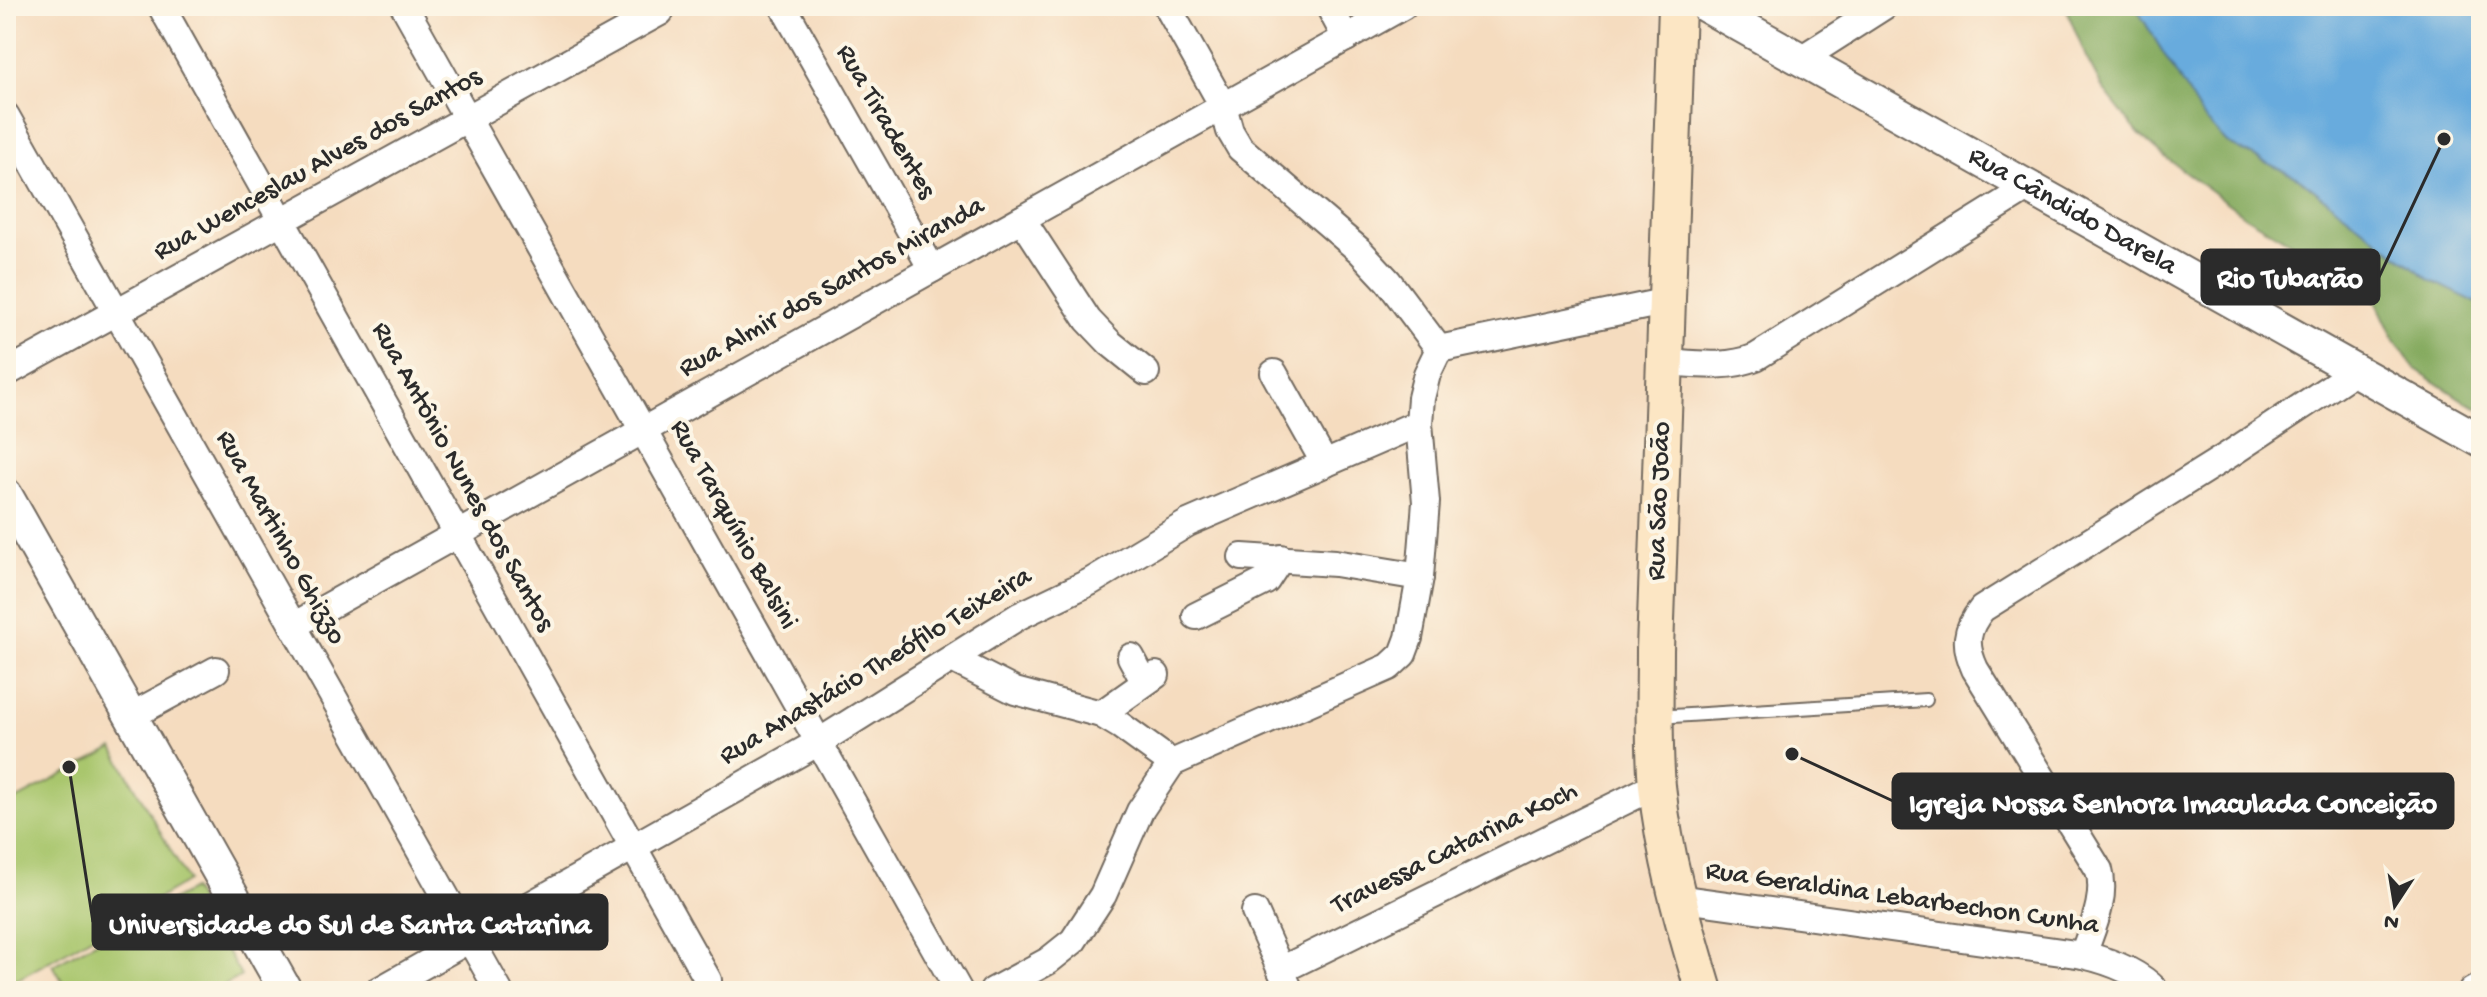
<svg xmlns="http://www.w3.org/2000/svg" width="2487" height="997" viewBox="0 0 2487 997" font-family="'Gochi Hand',sans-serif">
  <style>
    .green { fill: #a9c66d; stroke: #6a784c; stroke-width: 2 }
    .forest { fill: #86ab60; stroke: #586b46; stroke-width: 2 }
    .water { fill: #68abdd; stroke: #4a6b84; stroke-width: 2 }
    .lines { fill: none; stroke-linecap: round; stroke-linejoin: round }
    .service-casing { stroke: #72695f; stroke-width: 16 }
    .minor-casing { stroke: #72695f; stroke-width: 30 }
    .tertiary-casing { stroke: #72695f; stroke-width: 36 }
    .secondary-casing { stroke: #72695f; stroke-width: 40 }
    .service { stroke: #fff; stroke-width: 12 }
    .minor { stroke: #fff; stroke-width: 26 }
    .tertiary { stroke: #fff; stroke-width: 32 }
    .secondary { stroke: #fce6c4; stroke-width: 36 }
    .labels { text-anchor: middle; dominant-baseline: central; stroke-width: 8; stroke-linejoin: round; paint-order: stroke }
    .street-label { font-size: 28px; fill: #2b2b2b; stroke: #fcf5e5 }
    .leader { fill: none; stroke: #2b2b2b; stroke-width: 3 }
    .callout-dot { fill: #2b2b2b; stroke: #fcf5e5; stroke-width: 3 }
    .callout { fill: #2b2b2b; stroke: #2b2b2b; stroke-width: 3 }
    .callout-label { font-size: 30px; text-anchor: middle; font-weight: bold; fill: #fff }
  </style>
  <rect width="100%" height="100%" fill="#fcf5e5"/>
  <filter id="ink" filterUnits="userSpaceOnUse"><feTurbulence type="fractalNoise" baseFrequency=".0125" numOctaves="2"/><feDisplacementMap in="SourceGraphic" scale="16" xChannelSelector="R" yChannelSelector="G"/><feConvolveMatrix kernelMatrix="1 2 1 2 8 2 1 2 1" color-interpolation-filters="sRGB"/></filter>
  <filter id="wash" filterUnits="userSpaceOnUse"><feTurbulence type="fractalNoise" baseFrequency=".006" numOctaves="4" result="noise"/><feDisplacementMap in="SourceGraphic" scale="32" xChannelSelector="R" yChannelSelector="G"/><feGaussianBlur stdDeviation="1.8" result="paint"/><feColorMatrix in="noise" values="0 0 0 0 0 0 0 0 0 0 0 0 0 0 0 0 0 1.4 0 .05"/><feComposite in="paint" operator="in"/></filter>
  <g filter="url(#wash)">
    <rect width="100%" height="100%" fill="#f5dcbf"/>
    <!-- green -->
    <g class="green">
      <polygon points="113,748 188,881 13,982 6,969 6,805"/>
      <polygon points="192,889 241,976 214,991 68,991 53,965"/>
    </g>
    <!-- forest -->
    <polygon class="forest" points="2065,6 2135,6 2201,114 2227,143 2300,179 2430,280 2481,305 2481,409 2466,402 2414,368 2393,337 2377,303 2352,279 2245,216 2165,157 2139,134 2103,89 2086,57"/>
    <!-- water -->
    <polygon class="water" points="2135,6 2481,6 2481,305 2430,280 2300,179 2227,143 2201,115"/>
  </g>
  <g filter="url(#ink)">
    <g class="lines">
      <defs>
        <polyline id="service" points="1657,717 1926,700"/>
        <g id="minor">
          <polyline points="161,6 708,980"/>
          <polyline points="404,6 959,991"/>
          <polyline points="783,6 932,269"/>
          <polyline points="1329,6 1346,38"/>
          <polyline points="1801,59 1884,6"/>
          <polyline points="6,116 499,991"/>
          <polyline points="1022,219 1088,320 1110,343 1146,372"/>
          <polyline points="1439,349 1668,301"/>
          <path d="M1665 362C1696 364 1727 369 1756 357L2029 187"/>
          <polyline points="6,373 660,12"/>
          <polyline points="1274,373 1325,464"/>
          <polyline points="1242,557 1335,563 1420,577"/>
          <polyline points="1196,616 1266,581 1281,558"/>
          <polyline points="293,626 1403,6"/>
          <polyline points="1131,657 1144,681"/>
          <polyline points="952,659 1015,691 1101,714 1121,726 1172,763"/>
          <polyline points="1101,714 1156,675"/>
          <polyline points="131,716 216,670"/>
          <path d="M1677 898 2083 955C2109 961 2138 971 2156 991"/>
          <polyline points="1255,912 1290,991"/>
          <path d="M2083 955C2092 928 2107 898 2099 870L1975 669C1964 645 1965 630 1982 609L2230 454 2355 371"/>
          <polyline points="1281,970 1657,785"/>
          <polyline points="378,991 819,742 1019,616 1090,582 1188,523 1419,423"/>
          <polyline points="993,991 1048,961 1073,941 1103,895 1140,811 1172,763 1389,667 1403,654 1409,638 1420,577 1426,502 1419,423 1421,398 1427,374 1439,349 1388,281 1360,251 1240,148 1230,131 1223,106 1167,6"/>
          <polyline points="2472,991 2481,986"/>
        </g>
        <g id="tertiary">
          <path id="s1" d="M1706 6 2481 441"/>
          <polyline points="6,495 286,991"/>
        </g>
        <path id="secondary" d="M1677 6 1655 650C1655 695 1653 741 1657 786 1664 856 1684 924 1704 991"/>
      </defs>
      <!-- service casing -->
      <use href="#service" class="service-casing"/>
      <!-- minor casing -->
      <use href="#minor" class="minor-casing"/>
      <!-- tertiary casing -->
      <use href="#tertiary" class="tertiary-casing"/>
      <!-- secondary casing -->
      <use href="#secondary" class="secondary-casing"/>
      <!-- service -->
      <use href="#service" class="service"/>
      <!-- minor -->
      <use href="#minor" class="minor"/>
      <!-- tertiary -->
      <use href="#tertiary" class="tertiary"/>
      <!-- secondary -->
      <use href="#secondary" class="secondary"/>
    </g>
  </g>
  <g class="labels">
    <!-- street labels -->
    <g class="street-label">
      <text transform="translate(885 122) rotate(60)">Rua Tiradentes</text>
      <text transform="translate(318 165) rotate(-29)">Rua Wenceslau Alves dos Santos</text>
      <text stroke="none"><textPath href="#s1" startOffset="420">Rua Cândido Darela</textPath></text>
      <text transform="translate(832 288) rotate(-29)">Rua Almir dos Santos Miranda</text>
      <text transform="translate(462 477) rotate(61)">Rua Antônio Nunes dos Santos</text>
      <text transform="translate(1660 501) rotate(-88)">Rua São João</text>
      <text transform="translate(733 525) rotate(61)">Rua Tarquínio Balsini</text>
      <text transform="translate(280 538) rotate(61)">Rua Martinho Ghizzo</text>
      <text transform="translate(876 667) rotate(-31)">Rua Anastácio Theófilo Teixeira</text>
      <text transform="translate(1455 849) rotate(-26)">Travessa Catarina Koch</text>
      <text transform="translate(1902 899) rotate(8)">Rua Geraldina Lebarbechon Cunha</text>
    </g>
  </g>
  <!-- callouts -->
  <path class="leader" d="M2444 139L2379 277M1792 754L1893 801M69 767L93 922"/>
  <g class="callout-dot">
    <circle cx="2444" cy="139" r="8"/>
    <circle cx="1792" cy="754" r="8"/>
    <circle cx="69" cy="767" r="8"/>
  </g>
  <g class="callout">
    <rect x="2202" y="250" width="177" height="54" rx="8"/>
    <rect x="1893" y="774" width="560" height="54" rx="8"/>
    <rect x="93" y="895" width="514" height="54" rx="8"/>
  </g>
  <g class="callout-label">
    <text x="2290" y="287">Rio Tubarão</text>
    <text x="2173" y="812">Igreja Nossa Senhora Imaculada Conceição</text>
    <text x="350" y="933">Universidade do Sul de Santa Catarina</text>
  </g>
  <!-- margin -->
  <rect width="2487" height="997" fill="none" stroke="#fcf5e5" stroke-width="32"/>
  <!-- north arrow -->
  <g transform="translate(2395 905) rotate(192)" stroke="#fcf5e5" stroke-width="6" paint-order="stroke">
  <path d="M0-6L14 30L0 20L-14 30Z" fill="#2b2b2b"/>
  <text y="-12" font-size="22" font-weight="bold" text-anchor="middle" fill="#2b2b2b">N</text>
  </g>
</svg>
